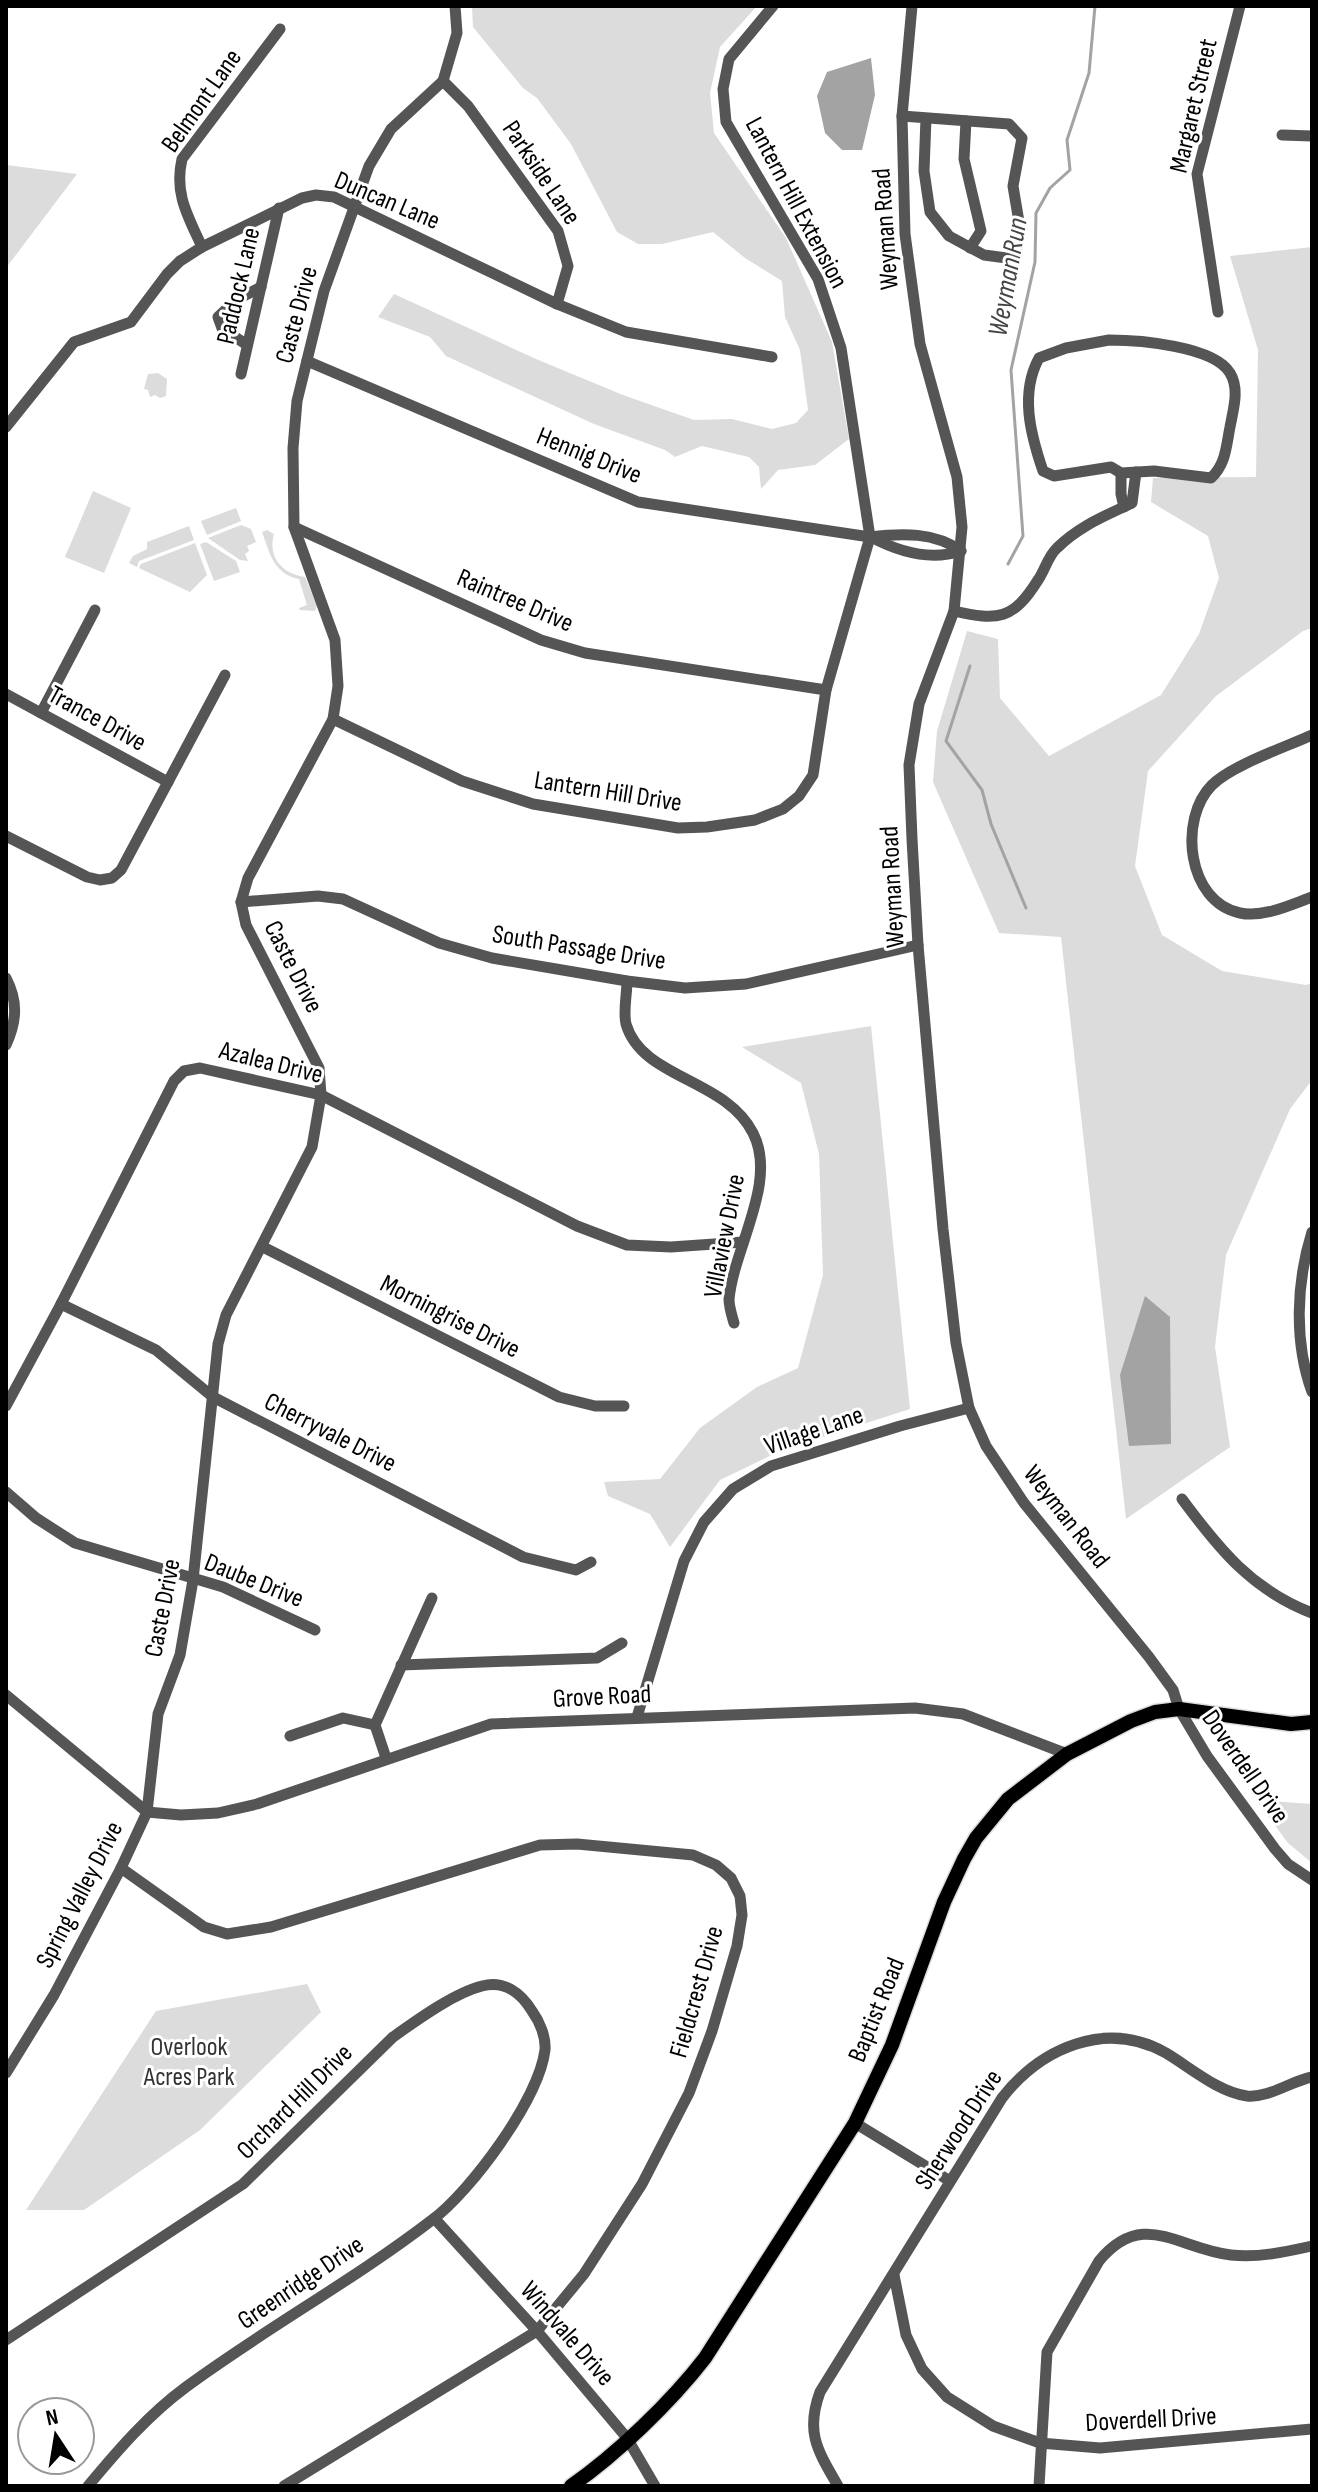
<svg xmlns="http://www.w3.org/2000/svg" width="1318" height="2492" viewBox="0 0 1318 2492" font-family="'Sofia Sans Condensed',sans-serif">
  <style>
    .green { fill: #dcdcdc }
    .water { fill: #a3a3a3 }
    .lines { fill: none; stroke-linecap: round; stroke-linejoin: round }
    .stream { stroke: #a3a3a3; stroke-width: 3 }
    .major-casing { stroke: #dbdbdb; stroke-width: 17 }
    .minor { stroke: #555; stroke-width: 11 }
    .major { stroke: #000; stroke-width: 14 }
    .labels { text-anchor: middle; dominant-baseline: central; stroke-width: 6; stroke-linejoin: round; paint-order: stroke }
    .street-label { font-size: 26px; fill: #000; stroke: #fff }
    .park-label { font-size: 26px; fill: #333; stroke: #fff }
    .water-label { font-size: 28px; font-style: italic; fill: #444; stroke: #fff }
  </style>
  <rect width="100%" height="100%" fill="#fff"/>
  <!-- green -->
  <g class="green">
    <polygon points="472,6 757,6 720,47 710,93 714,133 786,238 832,342 849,439 815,465 778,470 761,489 759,467 749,457 702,446 675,457 665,450 594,424 446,356 430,337 378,317 394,294 536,359 623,395 694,420 732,419 772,429 796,423 808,410 800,350 785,317 782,281 745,258 713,232 662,244 638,244 617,232 571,144 537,98 523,88 473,27"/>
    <polygon points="6,165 77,174 6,268"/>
    <polygon points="1312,247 1312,628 1303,631 1216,696 1148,771 1135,866 1162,935 1222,971 1306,985 1312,983 1312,1080 1290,1109 1226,1255 1215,1347 1230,1447 1126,1519 1061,937 999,933 933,782 937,731 967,631 998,639 1000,698 1049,756 1161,695 1199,634 1219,578 1208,536 1151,502 1153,478 1256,477 1258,350 1230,256"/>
    <polygon points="158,373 167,379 166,396 160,398 155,395 150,397 148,390 144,389 148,374"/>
    <polygon points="93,491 131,508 104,573 65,557"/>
    <polygon points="236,508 241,521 207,535 201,521"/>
    <polygon points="241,525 251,529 256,542 247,546 249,551 245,554 248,561 240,560 208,538"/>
    <polygon points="189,526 194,540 139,561 137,567 129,563 133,556 147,549 147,542"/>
    <path d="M267 530 274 534C267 559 284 574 305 577L317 606 315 611 300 610 299 608 307 605 299 579C274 574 270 554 262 532Z"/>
    <polygon points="206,542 236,561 240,572 214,581 200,544"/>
    <polygon points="195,543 207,575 190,592 139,568 141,564"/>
    <polygon points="871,1026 910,1409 782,1450 720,1480 670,1547 650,1514 608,1496 604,1482 660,1479 700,1428 757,1387 798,1368 823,1275 819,1154 801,1083 742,1047"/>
    <polygon points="1256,1800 1312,1804 1312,1863 1288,1843"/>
    <polygon points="307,1984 321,2012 200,2130 84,2210 26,2210 156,2011"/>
  </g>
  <!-- water -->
  <g class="water">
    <polygon points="871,58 875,95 862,150 842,150 825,133 817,96 827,72"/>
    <polygon points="1145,1296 1170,1317 1171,1444 1129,1446 1120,1375"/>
  </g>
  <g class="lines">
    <!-- stream -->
    <g class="stream">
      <polyline points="1008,564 1023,536 1011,370 1035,262 1036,213 1050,188 1070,170 1067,140 1089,73 1095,6"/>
      <polyline points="970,666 946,741 982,790 991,824 1026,908"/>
    </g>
    <defs>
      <path id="major" d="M571 2486C616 2455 671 2402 705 2358L855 2123 892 2045 944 1902 964 1859 976 1838 1008 1799 1067 1754 1131 1721 1155 1712 1179 1709 1291 1724 1312 1722"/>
    </defs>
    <!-- major casing -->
    <use href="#major" class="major-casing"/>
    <!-- minor -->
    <g class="minor">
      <polyline points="912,6 902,116 905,234 920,344 957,477 962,527 954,611 919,704 909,765 912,839 918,945 943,1229 956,1343 969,1408 986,1446 1024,1503 1149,1657 1173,1690 1179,1709 1207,1756 1275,1849 1288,1864 1312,1880"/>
      <polyline points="443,81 468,106 558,231 568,266 557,304"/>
      <polyline points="902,116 1009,124 1022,138 1013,186 1021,234 1014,259 984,255 949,236 930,212 924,171 926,118"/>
      <polyline points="966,121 964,159 981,231 970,248"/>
      <polyline points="1282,135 1312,136"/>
      <path d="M202 247C188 216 174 194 182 159L280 29"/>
      <polyline points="1218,312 1197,174 1240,6"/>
      <path d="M1109 340C1138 340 1214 346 1230 373 1240 389 1233 410 1230 427 1226 447 1226 464 1211 478L1154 471 1121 473 1111 467 1054 476 1043 471C1030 433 1020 393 1039 358L1066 348Z"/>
      <polyline points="247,345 222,328 218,317 236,300 261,287"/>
      <path d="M307 361 638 502 870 537C902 533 935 532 961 551"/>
      <polyline points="241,374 279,208"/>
      <polyline points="6,427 74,342 131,322 167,274 180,261 202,247 302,198 316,195 334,197 557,304 626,332 772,357"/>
      <polyline points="1121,473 1121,494 1124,507"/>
      <polyline points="294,527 541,640 585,653 826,690"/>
      <path d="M871 537C899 552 930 561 961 551"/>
      <path d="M954 611C998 621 1013 620 1038 580 1045 570 1048 556 1057 548 1079 526 1105 516 1132 503L1136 472"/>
      <polyline points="6,694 168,782"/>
      <polyline points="41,713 95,610"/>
      <polyline points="333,719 462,781 533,804 678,828 707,827 755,820 783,809 799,796 813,775 826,690 870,537 841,348 818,279 726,122 723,89 729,59 773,6"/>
      <path d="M1312 735C1286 747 1232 765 1212 785 1178 819 1187 902 1240 913 1263 918 1290 905 1312 897"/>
      <polyline points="6,836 87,877 100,880 112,878 121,870 225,675"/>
      <polyline points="241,902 318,896 343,899 439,943 492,958 627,981 685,988 746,984 918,945"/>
      <path d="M6 978C18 1001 17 1021 6 1045"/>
      <path d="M627 981C627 994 623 1012 626 1024 642 1079 725 1078 753 1133 778 1182 734 1247 729 1299 729 1307 732 1316 734 1323"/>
      <path d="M1312 1232C1296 1283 1294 1342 1312 1392"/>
      <polyline points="263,1247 559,1397 595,1406 624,1406"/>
      <polyline points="61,1304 156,1350 213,1397 523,1557 576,1570 591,1562"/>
      <polyline points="6,1406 61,1304 174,1081 184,1071 200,1068 321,1095 577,1226 627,1245 671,1247 743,1242"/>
      <polyline points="6,1492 36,1518 75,1543 223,1587 315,1630"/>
      <path d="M1182 1499C1219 1549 1252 1590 1312 1613"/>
      <polyline points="401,1665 597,1658 622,1643"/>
      <polyline points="6,1695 147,1812 181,1815 218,1813 257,1804 491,1724 915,1708 963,1714 1067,1754"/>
      <polyline points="637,1717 684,1561 704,1522 733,1489 771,1466 900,1426 969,1408"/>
      <polyline points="290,1736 343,1718 375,1725"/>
      <polyline points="386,1758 375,1725 432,1598"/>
      <polyline points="121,1868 204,1927 227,1934 271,1927 540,1845 577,1844 693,1855 716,1865 731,1878 740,1896 742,1915 737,1946 712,2031 689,2093 642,2184 584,2274 537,2331 284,2486"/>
      <polyline points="6,2073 54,1995 121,1868 147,1812 158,1714 180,1655 193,1580 218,1344 226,1315 312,1147 321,1095 319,1068 246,925 241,902 248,878 333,719 338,686 335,640 294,527 293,448 297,401 324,291 369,166 391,129 443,81 457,33 455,6"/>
      <polyline points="855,2123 950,2181"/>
      <polyline points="435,2219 537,2331 627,2438 655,2486"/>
      <polyline points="894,2275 906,2335 922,2369 947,2397 993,2426 1040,2443 1100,2448 1312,2429"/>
      <path d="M6 2340 243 2184 393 2037C417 2020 454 1993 482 1986 504 1980 521 1993 532 2011 540 2022 546 2037 545 2050 539 2099 471 2191 432 2220 354 2280 266 2328 186 2387 148 2415 118 2450 88 2486"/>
      <path d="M838 2486C818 2451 805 2433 820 2392L1002 2098C1041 2048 1106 2019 1166 2053 1191 2068 1218 2092 1247 2096 1269 2098 1291 2081 1312 2077"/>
      <path d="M1039 2486 1047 2352 1099 2261C1143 2208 1178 2249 1231 2255 1258 2258 1285 2252 1312 2246"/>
    </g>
    <!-- major -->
    <use href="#major" class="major"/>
  </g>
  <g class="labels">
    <!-- street labels -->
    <g class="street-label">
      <text transform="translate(202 101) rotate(-55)">Belmont Lane</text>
      <text transform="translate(1194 106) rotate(-77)">Margaret Street</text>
      <text transform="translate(541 173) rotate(56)">Parkside Lane</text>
      <text transform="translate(387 201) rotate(23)">Duncan Lane</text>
      <text transform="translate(796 203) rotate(62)">Lantern Hill Extension</text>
      <text transform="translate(886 229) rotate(-94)">Weyman Road</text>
      <text transform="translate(239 286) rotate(-77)">Paddock Lane</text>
      <text transform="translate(297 315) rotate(-75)">Caste Drive</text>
      <text transform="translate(589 456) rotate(22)">Hennig Drive</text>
      <text transform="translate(515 601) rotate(23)">Raintree Drive</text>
      <text transform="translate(97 719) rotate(29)">Trance Drive</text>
      <text transform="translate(608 792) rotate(9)">Lantern Hill Drive</text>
      <text transform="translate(893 887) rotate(-93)">Weyman Road</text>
      <text transform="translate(579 948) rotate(9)">South Passage Drive</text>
      <text transform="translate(293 967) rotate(63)">Caste Drive</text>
      <text transform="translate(271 1063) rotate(14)">Azalea Drive</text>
      <text transform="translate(725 1236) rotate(-79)">Villaview Drive</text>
      <text transform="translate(450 1317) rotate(27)">Morningrise Drive</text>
      <text transform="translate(814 1431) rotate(-19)">Village Lane</text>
      <text transform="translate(330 1433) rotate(27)">Cherryvale Drive</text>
      <text transform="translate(1066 1517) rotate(52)">Weyman Road</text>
      <text transform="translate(254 1581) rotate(22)">Daube Drive</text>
      <text transform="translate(163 1608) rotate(-79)">Caste Drive</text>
      <text transform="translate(602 1697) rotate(-3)">Grove Road</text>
      <text transform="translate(1245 1767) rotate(55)">Doverdell Drive</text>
      <text transform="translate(80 1895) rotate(-63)">Spring Valley Drive</text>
      <text transform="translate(697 1992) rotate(-74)">Fieldcrest Drive</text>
      <text transform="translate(877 2010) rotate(-68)">Baptist Road</text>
      <text transform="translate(295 2102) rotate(-45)">Orchard Hill Drive</text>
      <text transform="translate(959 2130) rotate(-57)">Sherwood Drive</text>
      <text transform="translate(301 2283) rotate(-34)">Greenridge Drive</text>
      <text transform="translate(567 2334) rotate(49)">Windvale Drive</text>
      <text transform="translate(1151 2420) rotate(-3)">Doverdell Drive</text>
    </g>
    <!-- park labels -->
    <g class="park-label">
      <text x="189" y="2047">Overlook<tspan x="189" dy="30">Acres Park</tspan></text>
    </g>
    <!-- water labels -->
    <g class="water-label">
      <text transform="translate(1008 277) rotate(-80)">Weyman Run</text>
    </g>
  </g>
  <!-- border -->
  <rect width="1318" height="2492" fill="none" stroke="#000000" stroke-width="16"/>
  <!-- north arrow -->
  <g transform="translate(56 2436) rotate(348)"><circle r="38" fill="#ffffff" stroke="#999999" stroke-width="2"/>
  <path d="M0-6L14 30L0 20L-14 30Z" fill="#000000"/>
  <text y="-12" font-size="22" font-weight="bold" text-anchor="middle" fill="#000000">N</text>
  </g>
</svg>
